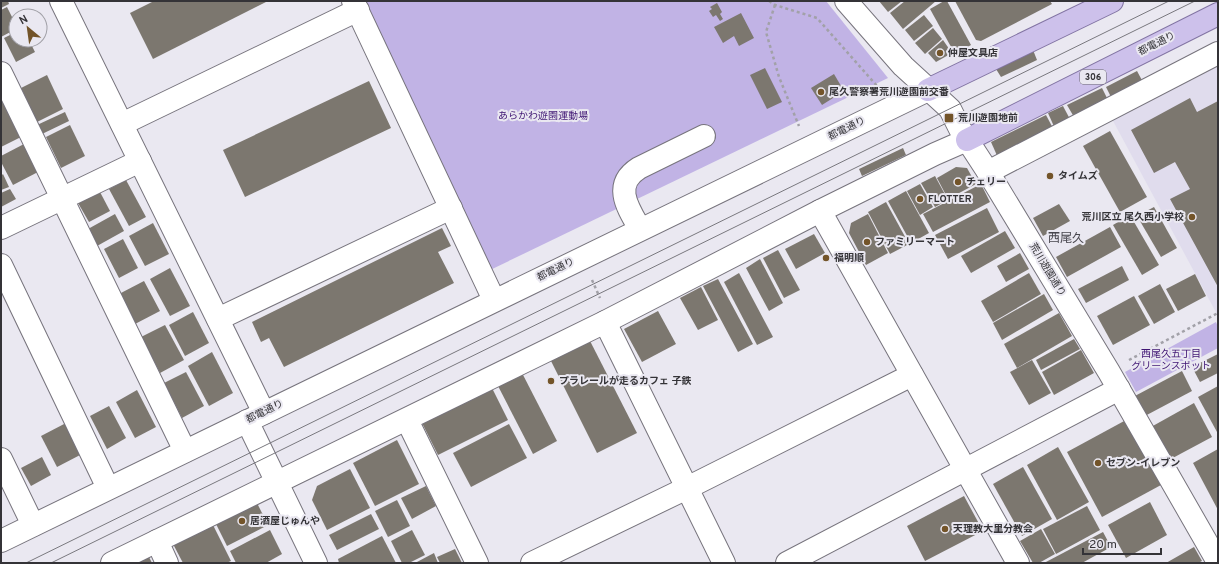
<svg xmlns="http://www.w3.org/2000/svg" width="1219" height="564" viewBox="0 0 1219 564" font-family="Overpass,'Noto Sans JP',sans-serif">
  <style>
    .built { fill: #e0dced }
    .green { fill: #c1b3e5 }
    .building { fill: #7c776f }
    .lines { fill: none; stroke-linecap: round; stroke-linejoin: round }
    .minor-casing { stroke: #77747d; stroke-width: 24 }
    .major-casing { stroke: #8274a3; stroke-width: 24 }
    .path { stroke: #a2a1a8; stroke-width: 2.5; stroke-dasharray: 3 3; stroke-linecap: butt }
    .minor { stroke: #fff; stroke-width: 22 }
    .major { stroke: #cdc1eb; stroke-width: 22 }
    .tram { stroke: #79787e; stroke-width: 1 }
    .poi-dot { fill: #735429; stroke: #eae8f1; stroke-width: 1.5 }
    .labels { text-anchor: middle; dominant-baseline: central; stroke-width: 4; stroke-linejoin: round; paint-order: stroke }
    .shield { fill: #eae8f1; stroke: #6b696f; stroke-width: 1 }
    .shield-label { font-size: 9px; font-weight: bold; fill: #343337 }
    .street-label { font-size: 10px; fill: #343337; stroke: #eae8f1 }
    .poi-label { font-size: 10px; font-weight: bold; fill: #343337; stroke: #eae8f1; text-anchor: start }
    .park-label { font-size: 10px; fill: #3f1573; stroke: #eae8f1 }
    .quarter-label { font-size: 12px; fill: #47454d; stroke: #eae8f1 }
  </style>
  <rect width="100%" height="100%" fill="#eae8f1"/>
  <!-- built -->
  <polygon class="built" points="1218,62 1218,316 1112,119"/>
  <!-- green -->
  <g class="green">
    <polygon points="362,1 826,1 888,78 488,271"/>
    <polygon points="1216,322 1218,327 1218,348 1136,392 1125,372"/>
  </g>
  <!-- building -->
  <g class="building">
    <polygon points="1,1 8,1 9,4 1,8"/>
    <polygon points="154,1 268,1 153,59 130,13"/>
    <polygon points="879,1 902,1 888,12"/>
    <polygon points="905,1 936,1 903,29 890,13"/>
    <polygon points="944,1 947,1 971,45 955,54 930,9"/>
    <polygon points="955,1 1050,1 1052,4 981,41 976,40"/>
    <polygon points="717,3 722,12 720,14 723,19 720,21 716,15 713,17 709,11 712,9 710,7"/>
    <polygon points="7,7 16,25 16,29 1,37 1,10"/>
    <polygon points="741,13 754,38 739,46 734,36 723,43 714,27"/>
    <polygon points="924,15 933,26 914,41 905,30"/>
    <polygon points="933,28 942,39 925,54 915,43"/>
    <polygon points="16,32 16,40 29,40 35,52 16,62 4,38"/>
    <polygon points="943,40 952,53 936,62 928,53"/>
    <polygon points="1033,50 1037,60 1001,77 996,69"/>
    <polygon points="765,68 782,102 767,109 750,75"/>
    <polygon points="1137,71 1144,84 1112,99 1106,87"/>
    <polygon points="834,74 844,91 822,105 811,88"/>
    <polygon points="47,75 63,109 37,122 21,88"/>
    <polygon points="369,81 391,128 245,197 223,150"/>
    <polygon points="1102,88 1108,100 1074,117 1067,105"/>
    <polygon points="1,98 21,137 1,147"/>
    <polygon points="1190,98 1197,112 1218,101 1218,287 1170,199 1190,189 1175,162 1154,173 1131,130"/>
    <polygon points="1063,106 1072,123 1056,131 1048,113"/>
    <polygon points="65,112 69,121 42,134 37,125"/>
    <polygon points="1046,115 1055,132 999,160 991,142"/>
    <polygon points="70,125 85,156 61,168 46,137"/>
    <polygon points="1110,131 1147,197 1120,212 1083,146"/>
    <polygon points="24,144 38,172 13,185 1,162 1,156"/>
    <polygon points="903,148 906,155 862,176 859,169"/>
    <polygon points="956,167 967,168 976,184 948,199 937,178"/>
    <polygon points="3,174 9,187 1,190 1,176"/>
    <polygon points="935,176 948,200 935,207 921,183"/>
    <polygon points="126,180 146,217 129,226 109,189"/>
    <polygon points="920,184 933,207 920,215 907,191"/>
    <polygon points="981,184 990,202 933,232 923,214"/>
    <polygon points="10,189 16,199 1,207 1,193"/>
    <polygon points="906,191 929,233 911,243 888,201"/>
    <polygon points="100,192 110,211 89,222 78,203"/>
    <polygon points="886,202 909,244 890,254 868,212"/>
    <polygon points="1059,204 1070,221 1043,236 1033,218"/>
    <polygon points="1154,207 1177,248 1161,257 1137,216"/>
    <polygon points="987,208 999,232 948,259 935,235"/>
    <polygon points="115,214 124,231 97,246 88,229"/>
    <polygon points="868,214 888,253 866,265 849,233 851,223"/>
    <polygon points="1130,215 1159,265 1142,275 1113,225"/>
    <polygon points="153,223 169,254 145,266 129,236"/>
    <polygon points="1110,227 1121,247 1067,277 1056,257"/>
    <polygon points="442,228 451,246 438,252 454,283 284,367 269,338 261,342 252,322"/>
    <polygon points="1005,231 1015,248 971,273 961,256"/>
    <polygon points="814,234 825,253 796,269 785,249"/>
    <polygon points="123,239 138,268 119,278 104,249"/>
    <polygon points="778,250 800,290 784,298 763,258"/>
    <polygon points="1020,253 1029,269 1006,282 997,266"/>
    <polygon points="760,259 783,303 769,311 746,268"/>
    <polygon points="1122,266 1129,280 1086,303 1078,289"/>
    <polygon points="170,268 190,306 170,316 150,279"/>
    <polygon points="739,273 773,337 757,345 724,282"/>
    <polygon points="1029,273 1041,294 993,322 981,301"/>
    <polygon points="1195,274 1206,296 1178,311 1166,289"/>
    <polygon points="718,279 753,344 738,352 703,286"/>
    <polygon points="144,281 160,311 135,324 119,294"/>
    <polygon points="1160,284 1175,312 1154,324 1138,296"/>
    <polygon points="701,287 718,320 698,330 680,298"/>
    <polygon points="1044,294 1053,310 1002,340 993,323"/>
    <polygon points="1134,296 1150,325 1113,345 1097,316"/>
    <polygon points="658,311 676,344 642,362 624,329"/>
    <polygon points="193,312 209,343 185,356 169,325"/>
    <polygon points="1059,313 1072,336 1017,368 1004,344"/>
    <polygon points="165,325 184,360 160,373 141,337"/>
    <polygon points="588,337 637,433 597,453 549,357"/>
    <polygon points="1074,339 1080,349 1041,370 1036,360"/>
    <polygon points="1081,350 1094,373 1054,395 1042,372"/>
    <polygon points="212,352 233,393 209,406 188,366"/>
    <polygon points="1218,354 1218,373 1200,382 1192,367"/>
    <polygon points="1032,360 1051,393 1029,405 1010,372"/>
    <polygon points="521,371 557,441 533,454 497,384"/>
    <polygon points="1182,371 1192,391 1143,417 1133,397"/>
    <polygon points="186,372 204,406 182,418 164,383"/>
    <polygon points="491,386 508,420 438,455 421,421"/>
    <polygon points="1218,386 1218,432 1217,432 1198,397"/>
    <polygon points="137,390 156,427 135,438 116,402"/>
    <polygon points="1194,403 1212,437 1169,460 1151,427"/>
    <polygon points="109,406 126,438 107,449 90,416"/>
    <polygon points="1126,420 1161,485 1102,517 1067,452"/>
    <polygon points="66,423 82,454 57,467 41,436"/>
    <polygon points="509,424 527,458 471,487 453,453"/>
    <polygon points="397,440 419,484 375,506 353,463"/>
    <polygon points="1058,447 1089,502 1057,520 1027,465"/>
    <polygon points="1218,449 1218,510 1193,463"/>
    <polygon points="42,457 51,475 31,486 21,468"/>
    <polygon points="1023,467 1052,519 1022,536 993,484"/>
    <polygon points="350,469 370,508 327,530 312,500 317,486"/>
    <polygon points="426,486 436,506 412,519 401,498"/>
    <polygon points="964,496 983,531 925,561 907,526"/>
    <polygon points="397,500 410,526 388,537 375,511"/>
    <polygon points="1150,502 1167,535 1126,558 1108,525"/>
    <polygon points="257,503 268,525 227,546 216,524"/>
    <polygon points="1087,506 1100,530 1056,554 1043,529"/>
    <polygon points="371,514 379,529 337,550 329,535"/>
    <polygon points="212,523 231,561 226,563 183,563 173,544"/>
    <polygon points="1041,529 1055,554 1039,563 1033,563 1020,541"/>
    <polygon points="270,530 282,554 266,563 236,563 230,551"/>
    <polygon points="412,530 425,555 409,563 402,563 391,541"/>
    <polygon points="1103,532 1111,547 1082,563 1044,563"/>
    <polygon points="382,536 396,563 339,563 338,559"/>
    <polygon points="1194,547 1202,561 1198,563 1166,563"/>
    <polygon points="455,549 462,563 440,563 437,557"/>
    <polygon points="434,553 438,563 415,563"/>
    <polygon points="149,557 152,563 137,563"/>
  </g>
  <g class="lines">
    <defs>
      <g id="minor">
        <polyline points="61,1 264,413"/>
        <polyline points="353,1 494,300"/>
        <polyline points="846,1 903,66 950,109 960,129 988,172 1109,372 1218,562"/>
        <polyline points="1,73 185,451"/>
        <polyline points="122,124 358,10"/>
        <polyline points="988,172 1218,53"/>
        <polyline points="820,211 1018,563"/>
        <polyline points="1,228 140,161"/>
        <path d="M640 229C628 208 612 185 639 168L704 136"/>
        <polyline points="1,265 108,488"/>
        <polyline points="218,319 451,208"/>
        <polyline points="605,322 724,563"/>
        <polyline points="407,420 477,563"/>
        <polyline points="247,421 316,563"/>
        <polyline points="1,459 33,525"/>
        <polyline points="1,541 928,90"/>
        <polyline points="157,541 167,563"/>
        <polyline points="112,563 605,322 820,211 935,154 967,140"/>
        <polyline points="532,563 687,488 912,375"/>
        <polyline points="787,563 1119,389"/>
      </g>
      <g id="major">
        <polyline points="928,90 1112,1"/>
        <polyline points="967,140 1218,14"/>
      </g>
    </defs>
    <!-- minor casing -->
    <use href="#minor" class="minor-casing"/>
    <!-- major casing -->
    <use href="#major" class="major-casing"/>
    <!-- path -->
    <g class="path">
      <polyline points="769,1 775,5 817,18 878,87"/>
      <polyline points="775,5 766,32 779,77 799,126"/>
      <polyline points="592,280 600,298"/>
      <polyline points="1129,360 1218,313"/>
    </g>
    <!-- minor -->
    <use href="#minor" class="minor"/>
    <!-- major -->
    <use href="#major" class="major"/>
    <!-- tram -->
    <g class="tram">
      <polyline points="26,563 1169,1"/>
      <polyline points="51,563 1195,1"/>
    </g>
  </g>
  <!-- markers -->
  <g class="poi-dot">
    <circle cx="940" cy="53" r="4"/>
    <circle cx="821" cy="92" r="4"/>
    <rect x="944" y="113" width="10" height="10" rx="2"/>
    <circle cx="1050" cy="176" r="4"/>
    <circle cx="958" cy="182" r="4"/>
    <circle cx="920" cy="199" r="4"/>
    <circle cx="1192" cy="217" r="4"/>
    <circle cx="867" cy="242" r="4"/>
    <circle cx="826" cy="258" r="4"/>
    <circle cx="551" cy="381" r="4"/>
    <circle cx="1098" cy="463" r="4"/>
    <circle cx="242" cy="521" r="4"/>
    <circle cx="945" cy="529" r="4"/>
  </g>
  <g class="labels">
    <!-- shield labels -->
    <rect class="shield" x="1080" y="70" width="26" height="14" rx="3"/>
    <g class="shield-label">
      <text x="1093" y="77">306</text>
    </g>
    <!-- street labels -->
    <g class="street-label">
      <text transform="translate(1157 44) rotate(-27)">都電通り</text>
      <text transform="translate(847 129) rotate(-26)">都電通り</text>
      <text transform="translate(556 270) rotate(-26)">都電通り</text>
      <text transform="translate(1047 270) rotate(59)">荒川遊園通り</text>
      <text transform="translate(265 412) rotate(-26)">都電通り</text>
    </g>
    <!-- poi labels -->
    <g class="poi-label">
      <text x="948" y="53">仲屋文具店</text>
      <text x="829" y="92">尾久警察署荒川遊園前交番</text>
      <text x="958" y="118">荒川遊園地前</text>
      <text x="1058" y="176">タイムズ</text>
      <text x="966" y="182">チェリー</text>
      <text x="928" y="199">FLOTTER</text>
      <text x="1184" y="217" text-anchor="end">荒川区立 尾久西小学校</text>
      <text x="875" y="242">ファミリーマート</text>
      <text x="834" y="258">福明順</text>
      <text x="559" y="381">プラレールが走るカフェ 子鉄</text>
      <text x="1106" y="463">セブン-イレブン</text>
      <text x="250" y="521">居酒屋じゅんや</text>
      <text x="953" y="529">天理教大里分教会</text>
    </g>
    <!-- park labels -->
    <g class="park-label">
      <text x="543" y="116">あらかわ遊園運動場</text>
      <text x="1171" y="354">西尾久五丁目<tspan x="1171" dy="12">グリーンスポット</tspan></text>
    </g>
    <!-- quarter labels -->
    <g class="quarter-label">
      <text x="1066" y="239">西尾久</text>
    </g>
  </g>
  <!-- border -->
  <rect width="1219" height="564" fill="none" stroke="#343337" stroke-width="4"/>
  <!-- north arrow -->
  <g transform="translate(28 28) rotate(331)"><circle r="19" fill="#eae8f1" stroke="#a1a0a7"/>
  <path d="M0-3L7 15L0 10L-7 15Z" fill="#735429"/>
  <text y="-6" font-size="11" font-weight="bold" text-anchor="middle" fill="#343337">N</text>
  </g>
  <!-- scale -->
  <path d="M1083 548v6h78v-6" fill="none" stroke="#343337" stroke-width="2"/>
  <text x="1089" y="548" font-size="12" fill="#343337" stroke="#eae8f1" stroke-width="3" paint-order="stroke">20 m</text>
</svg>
